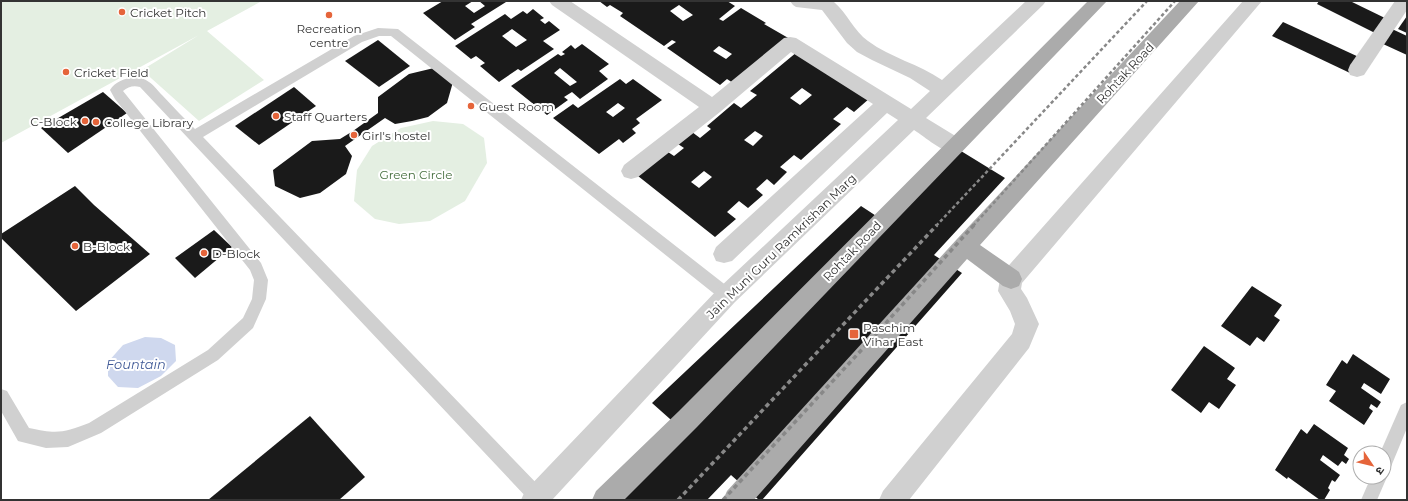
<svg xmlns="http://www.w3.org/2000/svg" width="1408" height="501" viewBox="0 0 1408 501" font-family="Montserrat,'Noto Sans Devanagari',sans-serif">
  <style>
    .green { fill: #e4efe2 }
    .water { fill: #cfd8ee }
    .building { fill: #1a1a1a; fill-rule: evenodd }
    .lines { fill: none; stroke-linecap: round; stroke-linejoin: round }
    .service { fill: #d0d0d0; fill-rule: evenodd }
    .minor { fill: #d0d0d0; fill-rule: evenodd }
    .primary { fill: #ababab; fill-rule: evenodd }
    .rail-far1 { stroke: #888; stroke-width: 2.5; stroke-dasharray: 3.5 2.5; stroke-linecap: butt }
    .rail { stroke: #888; stroke-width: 3.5; stroke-dasharray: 4.5 3.5; stroke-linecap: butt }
    .poi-dot { fill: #e5643a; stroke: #fff; stroke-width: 1.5 }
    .labels { text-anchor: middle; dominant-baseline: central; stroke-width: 4; stroke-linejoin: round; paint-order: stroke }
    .poi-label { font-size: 12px; fill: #333; stroke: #fff; text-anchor: start }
    .street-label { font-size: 12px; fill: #333; stroke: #fff }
    .park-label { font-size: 12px; fill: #466f3f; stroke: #fff }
    .water-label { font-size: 13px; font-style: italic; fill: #3f5996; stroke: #fff }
  </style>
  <rect width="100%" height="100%" fill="#fff"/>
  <!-- green -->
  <g class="green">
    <polygon points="1,1 262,1 207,31 264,80 199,121 142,70 199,35 1,143"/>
    <polygon points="433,121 463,124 484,138 487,163 465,201 430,221 399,224 375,219 354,201 357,170 372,146 401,128"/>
  </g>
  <!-- water -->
  <polygon class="water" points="145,337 161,338 175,345 176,361 161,376 138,388 118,387 108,376 108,362 123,345"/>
  <!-- building -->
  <g class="building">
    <polygon points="443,1 473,1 465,6 474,13 485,6 479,1 510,1 506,2 471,24 475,27 455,40 423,13"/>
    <path d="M599 1H727L735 6 719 19 723 21 741 8 766 23 764 24 790 39 733 83 727 79 720 85 667 48 676 42 672 40 664 46 620 16 623 13 610 5 607 7ZM679 5 693 15 683 21 670 11ZM719 46 732 54 726 59 713 51Z"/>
    <polygon points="1319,1 1350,1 1387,19 1375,33 1317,4"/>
    <path d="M533 9 544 18 540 20 545 24 549 21 560 30 543 41 554 49 521 71 518 69 499 82 480 66 485 63 476 56 471 59 455 46 505 14 511 19 523 11 527 14ZM512 29 527 40 516 47 502 36Z"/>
    <polygon points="1407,16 1407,33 1398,29"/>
    <polygon points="1283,22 1361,58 1350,73 1272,36"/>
    <polygon points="1392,29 1407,36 1407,55 1383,44"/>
    <polygon points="378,40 410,66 379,87 345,61"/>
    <path d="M582 44 609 64 599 71 608 79 580 99 572 92 564 97 568 100 547 115 511 86 558 54 561 56 565 54 562 52 571 45 575 49ZM560 68 577 82 570 86 554 73Z"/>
    <path d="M797 52 870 98 854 112 847 107 833 119 841 124 801 160 794 155 780 167 787 172 774 185 767 179 756 189 763 195 748 208 739 201 727 212 736 219 715 237 638 176 668 152 674 156 684 148 678 144 692 132 700 138 711 129 707 126 734 103 741 108 757 95 750 91ZM802 88 812 95 800 105 790 98ZM755 131 763 136 753 146 744 140ZM704 171 712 177 699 188 691 182Z"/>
    <polygon points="434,68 453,82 447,103 428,117 412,121 395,124 385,118 345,146 352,156 346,174 320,193 300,198 275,186 273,170 312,141 340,139 353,131 378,113 378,97 409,74"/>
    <path d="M620 79 626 84 633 79 662 100 636 119 640 123 632 129 636 133 623 143 619 139 599 154 553 118 573 104 578 108ZM618 103 625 108 613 117 606 112Z"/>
    <polygon points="294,87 316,106 259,145 235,126"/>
    <polygon points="103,92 127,113 68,153 41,128"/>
    <polygon points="961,151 1005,178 934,255 962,273 762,500 759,500 731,475 707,500 606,500 679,427 652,403 861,206 890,225"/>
    <polygon points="75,186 94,205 150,254 76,311 1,238 1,234"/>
    <polygon points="214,230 232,247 195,278 175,258"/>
    <polygon points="1252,286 1282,305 1274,316 1280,320 1264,342 1257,337 1250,346 1221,326"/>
    <polygon points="1204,346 1235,368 1227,379 1236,385 1219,409 1209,402 1201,413 1171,390"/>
    <polygon points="1353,354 1390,379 1381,394 1364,383 1361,388 1381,402 1377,408 1371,404 1369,408 1373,411 1364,425 1329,401 1336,391 1326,385 1342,360 1347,364"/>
    <polygon points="310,416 365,477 339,500 208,500"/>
    <polygon points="1314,424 1348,448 1344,455 1349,459 1346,464 1342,461 1338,466 1323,455 1320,460 1340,475 1335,482 1332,480 1328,488 1330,490 1324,500 1320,500 1288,477 1287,479 1275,470 1301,429 1307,434"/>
  </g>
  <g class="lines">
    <!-- service -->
    <g class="service">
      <path d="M378 28 398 29 732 290 734 295 732 300 727 301 722 300 391 36H379L362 42 203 137 543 490 545 496 544 500H529L140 87C133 85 128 87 123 91L261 263 268 280 266 299 253 328 218 360 101 433 68 447 46 448 18 441 1 411V389L7 391 29 428C56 434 64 433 89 423L208 350 243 318 252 299 254 280 250 270 115 99 110 90C117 78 138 73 149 82 154 85 158 91 162 95 173 107 184 118 195 129L354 36Z"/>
      <polygon points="1407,402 1407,428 1390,469 1384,471 1387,477 1377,500 1361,500 1371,477 1384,477 1384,453 1380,453 1401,405"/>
    </g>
    <!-- minor -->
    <g class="minor">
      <path d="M549 1H570L712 97 784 38 790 37 796 38 911 109 930 91 910 78 872 60 857 52 847 43 822 10 796 7 793 5 790 1 834 2C847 13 854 31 868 41 891 58 919 64 942 80L1026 1H1046L1043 5 926 118 962 140 965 146 962 152C946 157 927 138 914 130L735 302 552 500H521L525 491 719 288 898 120 887 113 732 261 724 263 716 261 713 254 716 247 873 104 791 52 720 112 638 177 631 179 624 177 621 171 624 165 699 107 552 5Z"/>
      <polygon points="1243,1 1262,1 1022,283 1021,289 1027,298 1039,324 1029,348 909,500 879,500 883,491 1012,334 1015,324 1010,311 998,291 1000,279 1003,272"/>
      <polygon points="1395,1 1407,1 1407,10 1364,75 1357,77 1350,75 1348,70 1350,65"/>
    </g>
    <!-- primary -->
    <g class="primary">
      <polygon points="1088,1 1107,1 697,427 624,500 592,500 596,491 679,411"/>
      <polygon points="1180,1 1199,1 980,245 1019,272 1022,279 1019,286 1011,289 1003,286 967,259 754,500 723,500 727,491 957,239"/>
    </g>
    <!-- rail-far1 -->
    <g class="rail-far1">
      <polyline points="936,226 1147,1"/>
      <polyline points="973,226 1175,1"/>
    </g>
    <!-- rail -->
    <g class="rail">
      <polyline points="678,500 937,225"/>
      <polyline points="723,500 867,344 974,225"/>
    </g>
  </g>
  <!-- markers -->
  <g class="poi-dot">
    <circle cx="122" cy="12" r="4"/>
    <circle cx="329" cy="15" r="4"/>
    <circle cx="66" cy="72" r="4"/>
    <circle cx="471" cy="106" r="4"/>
    <circle cx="276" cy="116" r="4"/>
    <circle cx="85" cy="121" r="4"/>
    <circle cx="96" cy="122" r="4"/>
    <circle cx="354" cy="135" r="4"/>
    <circle cx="75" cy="246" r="4"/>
    <circle cx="204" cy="253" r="4"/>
    <rect x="849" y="329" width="10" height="10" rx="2"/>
  </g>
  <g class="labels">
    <!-- poi labels -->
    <g class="poi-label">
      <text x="130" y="12">Cricket Pitch</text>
      <text x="329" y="28" text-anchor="middle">Recreation<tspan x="329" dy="14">centre</tspan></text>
      <text x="74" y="72">Cricket Field</text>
      <text x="479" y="106">Guest Room</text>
      <text x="284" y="116">Staff Quarters</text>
      <text x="77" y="121" text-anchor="end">C-Block</text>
      <text x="104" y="122">College Library</text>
      <text x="362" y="135">Girl's hostel</text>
      <text x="83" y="246">B-Block</text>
      <text x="212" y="253">D-Block</text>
      <text x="863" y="327">Paschim<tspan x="863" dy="14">Vihar East</tspan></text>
    </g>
    <!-- street labels -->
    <g class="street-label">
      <text transform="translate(1125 73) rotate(-47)">Rohtak Road</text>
      <text transform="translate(781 246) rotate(-44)">Jain Muni Guru Ramkrishan Marg</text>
      <text transform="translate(852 251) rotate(-46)">Rohtak Road</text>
    </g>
    <!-- park labels -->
    <g class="park-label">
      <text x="416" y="174">Green Circle</text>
    </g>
    <!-- water labels -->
    <g class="water-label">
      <text x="136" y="364">Fountain</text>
    </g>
  </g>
  <!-- border -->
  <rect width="1408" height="501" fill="none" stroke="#333333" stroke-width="4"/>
  <!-- north arrow -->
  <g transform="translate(1372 465) rotate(125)"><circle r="19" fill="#ffffff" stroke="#adadad"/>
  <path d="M0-3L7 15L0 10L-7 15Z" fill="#e5643a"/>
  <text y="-6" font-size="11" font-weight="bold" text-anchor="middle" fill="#333333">उ</text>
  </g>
</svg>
